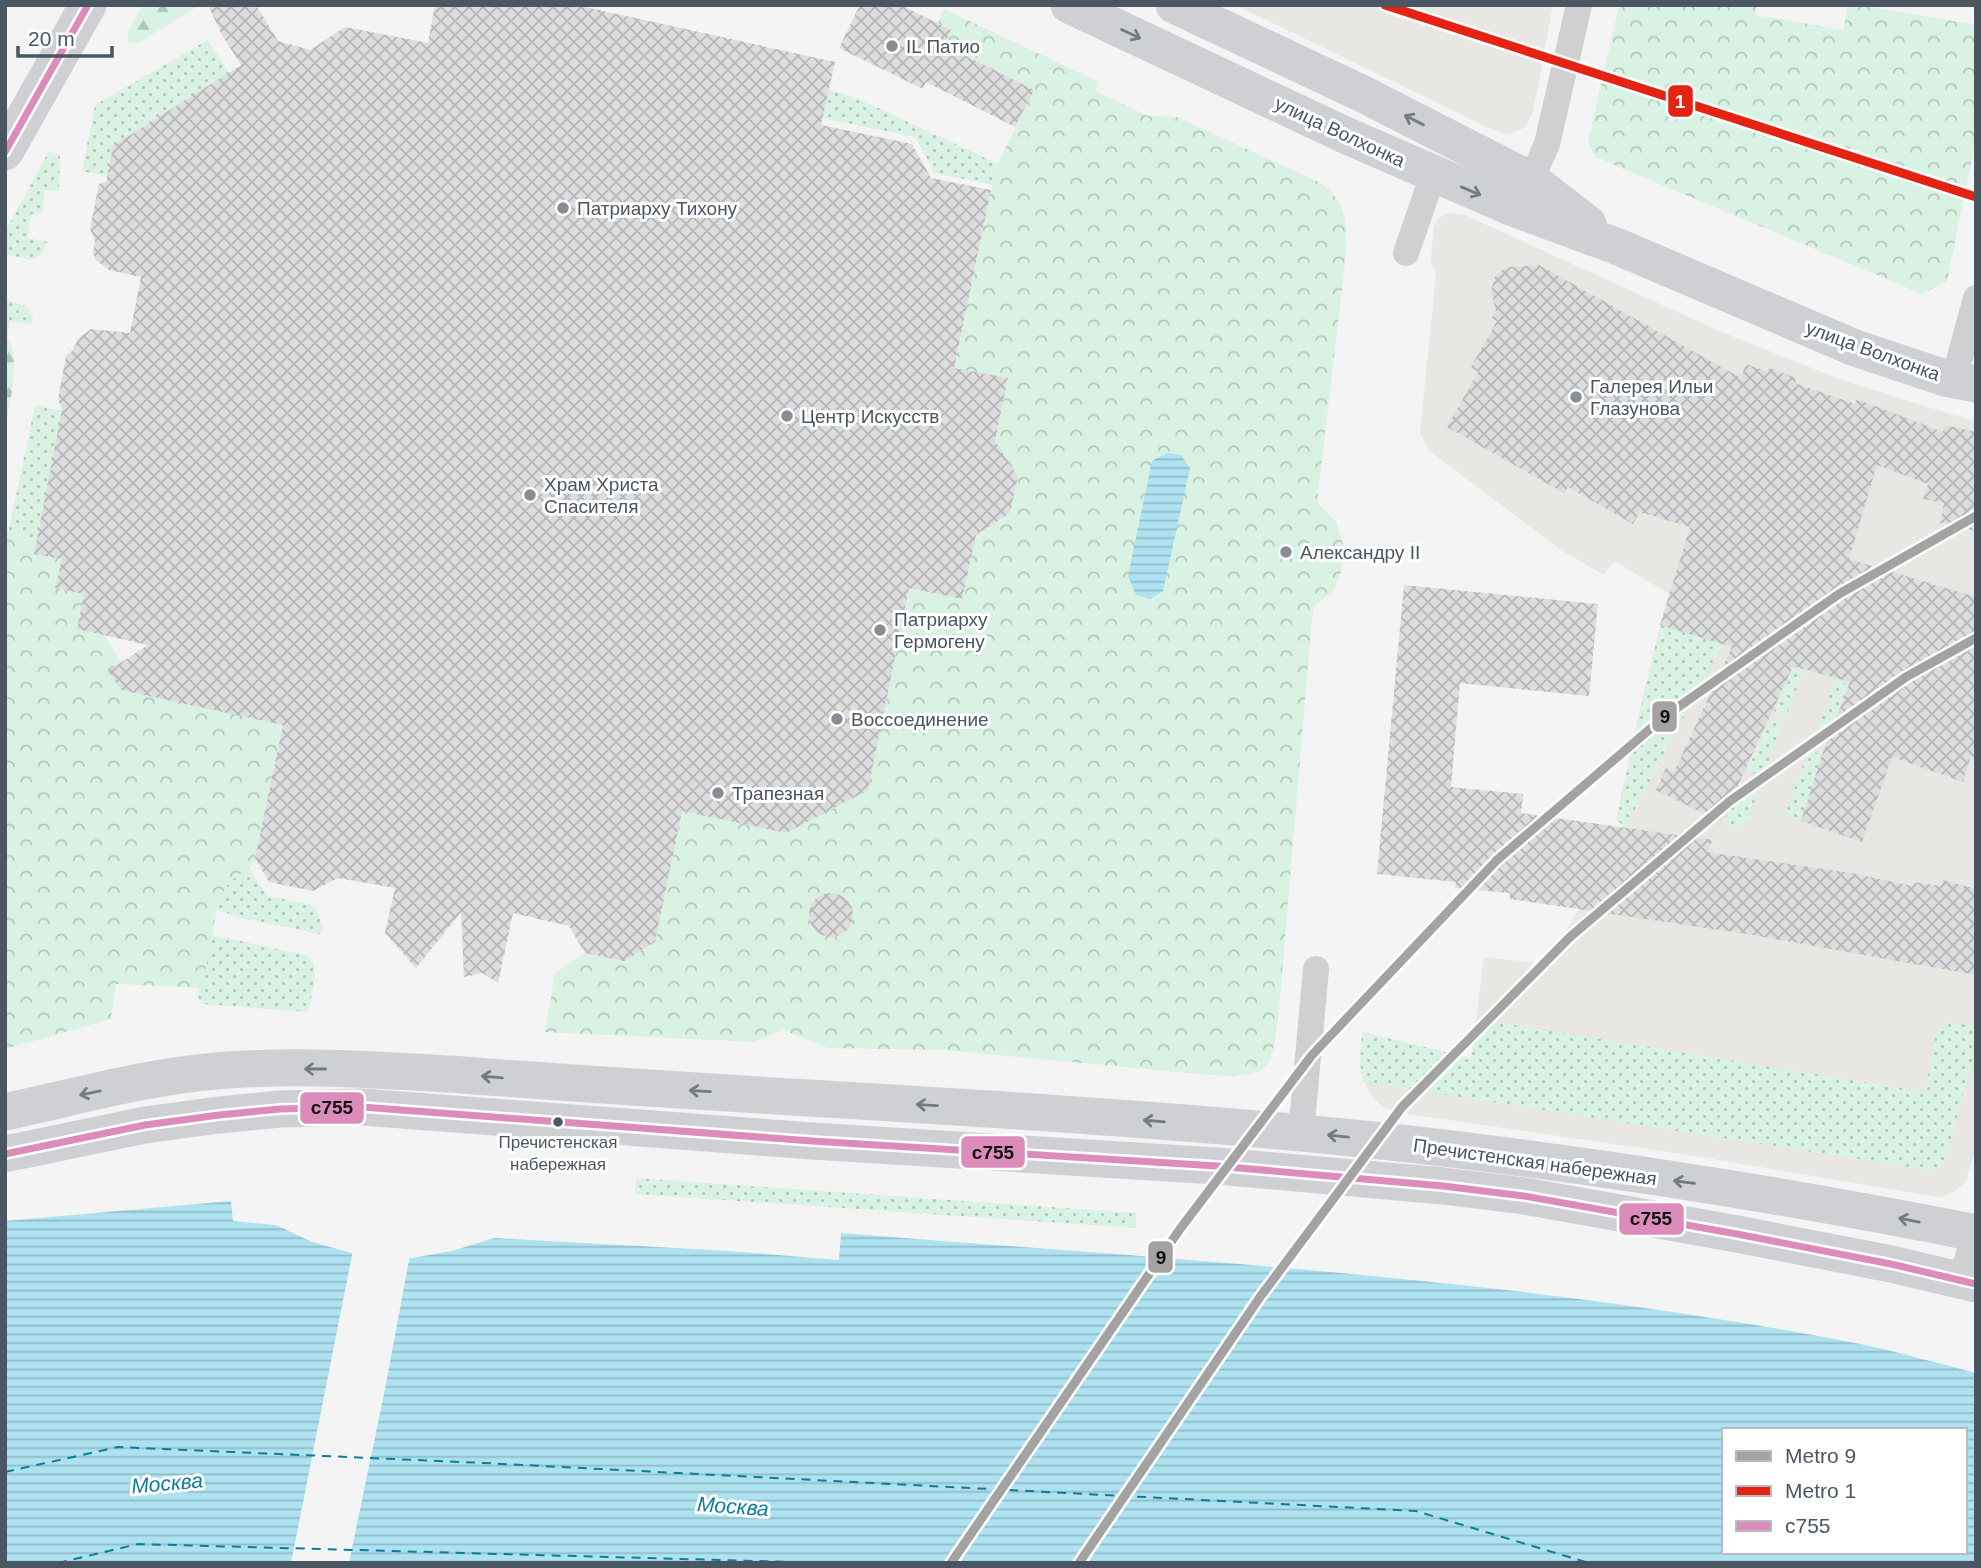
<svg xmlns="http://www.w3.org/2000/svg" width="1981" height="1568" viewBox="0 0 1981 1568" font-family="Arial,sans-serif">
  <style>
    .commercial { fill: #e8e7e3 }
    .grass { fill: url(#grass-dots) }
    .forest { fill: url(#forest-firs) }
    .park { fill: url(#park-crowns) }
    .water { fill: url(#water-rules); fill-rule: evenodd }
    .pier { fill: #f4f4f4 }
    .lines { fill: none; stroke-linecap: round; stroke-linejoin: round }
    .ferry { stroke: #0c7c9b; stroke-width: 2; stroke-dasharray: 9 7; stroke-linecap: butt }
    .building { fill: url(#building-cross-hatch) }
    .minor { stroke: #ced0d2; stroke-width: 26 }
    .tertiary { stroke: #ced0d2; stroke-width: 33 }
    .secondary { stroke: #ced0d4; stroke-width: 37 }
    .bus-1-casing { stroke: #fff; stroke-width: 12 }
    .bus-1 { stroke: #db8cbb; stroke-width: 7 }
    .metro-1-casing { stroke: #fff; stroke-width: 14 }
    .metro-2-casing { stroke: #fff; stroke-width: 14 }
    .metro-1 { stroke: #a3a3a4; stroke-width: 9 }
    .metro-2 { stroke: #e42313; stroke-width: 9 }
    .oneway { stroke: #727b84 }
    .poi-dot { fill: #868d94; stroke: #fff; stroke-width: 2.5 }
    .bus-dot { fill: #4a5661; stroke: #fff; stroke-width: 2.5 }
    .labels { text-anchor: middle; dominant-baseline: central; stroke-width: 6; stroke-linejoin: round; paint-order: stroke }
    .bus-label { font-size: 17px; fill: #4a5661; stroke: #fff }
    .poi-label { font-size: 19px; fill: #4a5661; stroke: #fff; text-anchor: start }
    .street-label { font-size: 19px; fill: #4a5661; stroke: #fff }
    .water-label { font-size: 21px; font-style: italic; fill: #0c7c9b; stroke: #fff }
    .line-badge { stroke: #fff; stroke-width: 2.5 }
    .badge-label { font-size: 19px; text-anchor: middle; font-weight: bold; fill: #fff }
    .pale-badge-label { font-size: 19px; text-anchor: middle; font-weight: bold; fill: #111 }
  </style>
  <defs>
    <pattern id="grass-dots" width="8" height="8" patternUnits="userSpaceOnUse" patternTransform="scale(1.75)"><rect width="8" height="8" fill="#d9f2e3"/><path d="M2 2h.1M6 6h.1" fill="none" stroke="#b2c7bb" stroke-width="1.8" stroke-linecap="round"/></pattern>
    <pattern id="forest-firs" width="22" height="20" patternUnits="userSpaceOnUse" patternTransform="scale(1.75)"><rect width="22" height="20" fill="#d9f2e3"/><path d="M5 1l3.5 6h-7zM16 11l3.5 6h-7z" fill="#b2c7bb"/></pattern>
    <pattern id="park-crowns" width="20" height="18" patternUnits="userSpaceOnUse" patternTransform="scale(1.75)"><rect width="20" height="18" fill="#d9f2e3"/><path d="M2 6a3 3 0 1 1 6 0M12 15a3 3 0 1 1 6 0" fill="none" stroke="#b2c7bb"/></pattern>
    <pattern id="water-rules" width="6" height="5" patternUnits="userSpaceOnUse" patternTransform="scale(1.75)"><rect width="6" height="5" fill="#aee2f0"/><path d="M0 2.5h6" fill="none" stroke="#90bac6"/></pattern>
    <pattern id="building-cross-hatch" width="8" height="8" patternUnits="userSpaceOnUse" patternTransform="scale(1.75)"><rect width="8" height="8" fill="#ddddde"/><path d="M0 0l8 8M0 8l8-8" fill="none" stroke="#b5b6b7"/></pattern>
  </defs>
  <rect width="100%" height="100%" fill="#f4f4f4"/>
  <!-- commercial -->
  <g class="commercial">
    <polygon points="1235,5 1553,5 1533,112 1526,127 1509,134 1500,133"/>
    <polygon points="1449,213 1465,215 1717,330 1842,380 1976,422 1976,1148 1965,1183 1947,1196 1937,1197 1696,1156 1401,1113 1382,1107 1368,1091 1360,1070 1362,1032 1471,1058 1484,957 1547,964 1625,828 1616,819 1642,700 1669,594 1614,561 1604,575 1558,548 1429,450 1420,433 1436,274 1431,260 1432,247 1434,227 1438,218"/>
  </g>
  <!-- grass -->
  <g class="grass">
    <polygon points="208,40 229,73 113,146 107,176 82,171 95,105"/>
    <polygon points="829,89 859,99 1039,183 1041,195 935,173 915,137 822,118"/>
    <polygon points="49,151 60,155 59,191 45,190 42,215 31,214 28,238 48,242 41,255 32,260 5,254 5,232"/>
    <polygon points="5,299 26,306 33,317 32,324 10,321 5,345"/>
    <polygon points="35,405 62,411 37,539 5,548"/>
    <polygon points="1660,625 1722,644 1625,828 1616,819"/>
    <polygon points="1794,668 1804,671 1786,716 1774,711"/>
    <polygon points="1835,680 1849,685 1827,742 1814,738"/>
    <polygon points="1770,721 1782,726 1763,778 1747,770"/>
    <polygon points="1809,750 1822,755 1801,821 1785,815"/>
    <polygon points="1742,781 1759,789 1748,819 1742,826 1732,827 1723,822"/>
    <polygon points="248,865 267,896 314,905 323,927 320,934 237,917 212,907 215,896"/>
    <path d="M209 934 309 956C321 969 311 996 308 1012L203 1004 198 997Z"/>
    <polygon points="1477,1019 1925,1092 1936,1033 1942,1024 1951,1022 1976,1027 1976,1048 1944,1164 1935,1171 1363,1082 1360,1061 1362,1032 1471,1058"/>
    <polygon points="636,1178 1136,1213 1136,1228 635,1194"/>
  </g>
  <!-- forest -->
  <g class="forest">
    <polygon points="143,5 200,5 137,44 128,42 128,32"/>
    <path d="M5 337C23 351 9 405 6 426Z"/>
  </g>
  <!-- park -->
  <g class="park">
    <polygon points="1619,5 1757,5 1756,15 1843,30 1848,5 1861,5 1976,25 1976,140 1947,281 1922,294 1595,157 1588,142"/>
    <path d="M944 9 1099 82 1095 91 1148 116 1177 117 1319 182C1347 201 1347 222 1346 254L1317 502 1336 521 1343 544 1342 569 1334 591 1313 607 1279 1010C1271 1068 1274 1079 1210 1075L945 1050 828 1048 783 1030 754 1042 545 1032 555 973 585 953 624 961 655 942 682 811 786 833 868 790 909 588 962 599 976 535 1010 513 1018 476 995 441 1008 379 954 368 991 190 998 164 1033 90 944 45 951 30 938 23Z"/>
    <polygon points="5,531 37,539 35,554 62,559 55,588 84,594 77,629 104,635 121,662 109,671 121,690 283,724 255,857 257,861 231,881 219,897 202,988 116,984 111,1019 5,1049"/>
  </g>
  <!-- water -->
  <g class="water">
    <polygon points="1167,453 1181,455 1190,468 1163,591 1150,599 1136,595 1128,576 1152,461"/>
    <path d="M231 1201 233 1221 276 1225 312 1242 352 1253 412 1258 452 1251 494 1238 729 1251 839 1260 841 1233C1184 1261 1531 1278 1870 1346 1905 1354 1941 1364 1976 1373V1563H5V1221ZM1724 1430H1965V1552H1724Z"/>
  </g>
  <!-- pier -->
  <polygon class="pier" points="353,1250 410,1255 385,1389 349,1563 291,1563"/>
  <g class="lines">
    <!-- ferry -->
    <g class="ferry">
      <polyline points="5,1472 118,1447 484,1463 1416,1511 1589,1563"/>
      <polyline points="58,1563 138,1544 828,1563"/>
    </g>
  </g>
  <!-- building -->
  <g class="building">
    <polygon points="208,5 256,5 278,41 310,50 345,27 428,43 435,5 576,5 835,62 821,125 912,144 931,178 991,190 954,368 1008,378 995,441 1018,476 1010,513 976,535 962,599 909,588 868,790 786,833 682,811 655,942 624,961 585,953 569,926 513,913 498,983 482,973 464,977 461,912 416,968 385,933 395,888 338,878 313,891 269,882 255,858 283,725 121,690 108,671 148,645 77,629 84,594 55,588 62,559 34,554 62,410 58,399 66,356 72,351 79,338 91,329 130,333 141,277 109,270 96,260 93,253 95,240 90,229 99,184 106,182 113,146 241,65 222,35"/>
    <polygon points="860,5 901,5 951,30 944,45 1034,90 1015,127 926,82 923,89 839,48"/>
    <polygon points="1539,265 1741,378 1746,364 1768,372 1770,368 1796,378 1795,383 1855,404 1857,399 1943,432 1945,425 1976,432 1976,531 1940,523 1944,503 1923,499 1928,484 1877,465 1849,559 1976,597 1976,758 1971,756 1963,782 1892,757 1862,842 1801,821 1822,755 1850,682 1793,666 1721,822 1656,790 1666,768 1674,772 1732,647 1660,625 1690,527 1640,512 1633,524 1568,487 1564,493 1447,427 1478,372 1471,367 1497,321 1492,318 1496,311 1491,291 1495,277 1502,270 1509,267"/>
    <polygon points="1404,585 1598,604 1589,696 1460,683 1451,787 1523,794 1521,813 1713,840 1707,852 1851,873 1913,886 1914,882 1941,886 1943,880 1976,889 1976,975 1747,934 1510,899 1510,893 1455,888 1456,882 1377,874"/>
    <circle cx="831" cy="915" r="22"/>
  </g>
  <g class="lines">
    <!-- minor -->
    <g class="minor">
      <polyline points="1531,180 1547,144 1579,5"/>
      <polyline points="1406,253 1433,175"/>
      <polyline points="1954,379 1976,298"/>
      <polyline points="1301,1133 1316,969"/>
    </g>
    <!-- tertiary -->
    <polyline class="tertiary" points="1965,1281 1976,1241"/>
    <!-- secondary -->
    <g class="secondary">
      <polyline points="1069,5 1345,135 1513,208 1616,246 1855,348 1945,378 1976,384"/>
      <polyline points="1174,5 1363,94 1531,180 1588,224"/>
      <polyline points="5,152 88,5"/>
      <path d="M5 1112C75 1097 145 1077 216 1071 298 1064 381 1070 463 1075 743 1097 1023 1107 1302 1133 1528 1154 1753 1189 1976 1233"/>
      <polyline points="5,1154 145,1125 219,1115 280,1109 362,1107 812,1141 1217,1166 1443,1186 1524,1196 1737,1234 1891,1264 1976,1284"/>
    </g>
    <defs>
      <g id="bus-1">
        <polyline points="5,152 88,5"/>
        <polyline points="5,1154 145,1125 219,1115 280,1109 362,1107 812,1141 1217,1166 1443,1186 1524,1196 1737,1234 1891,1264 1976,1284"/>
      </g>
    </defs>
    <!-- bus-1 casing -->
    <use href="#bus-1" class="bus-1-casing"/>
    <!-- bus-1 -->
    <use href="#bus-1" class="bus-1"/>
    <defs>
      <g id="metro-1">
        <polyline points="951,1563 1180,1229 1312,1055 1497,860 1664,717 1839,594 1976,516"/>
        <polyline points="1079,1563 1260,1297 1402,1107 1570,937 1730,801 1906,677 1976,638"/>
      </g>
      <polyline id="metro-2" points="1385,5 1976,197"/>
    </defs>
    <!-- metro-1 casing -->
    <use href="#metro-1" class="metro-1-casing"/>
    <!-- metro-2 casing -->
    <use href="#metro-2" class="metro-2-casing"/>
    <!-- metro-1 -->
    <use href="#metro-1" class="metro-1"/>
    <!-- metro-2 -->
    <use href="#metro-2" class="metro-2"/>
  </g>
  <!-- one-way arrows -->
  <defs><path id="oneway-shaft" d="M-6 0H5M1.5-3L5.5 0L1.5 3" fill="none" stroke-width="1.6" stroke-linecap="round" stroke-linejoin="round" transform="scale(1.75)"/></defs>
  <g class="oneway">
    <use href="#oneway-shaft" transform="translate(1131 34) rotate(25)"/>
    <use href="#oneway-shaft" transform="translate(1414 120) rotate(-153)"/>
    <use href="#oneway-shaft" transform="translate(1471 191) rotate(23)"/>
    <use href="#oneway-shaft" transform="translate(315 1069) rotate(-180)"/>
    <use href="#oneway-shaft" transform="translate(492 1077) rotate(-175)"/>
    <use href="#oneway-shaft" transform="translate(700 1091) rotate(-177)"/>
    <use href="#oneway-shaft" transform="translate(90 1093) rotate(168)"/>
    <use href="#oneway-shaft" transform="translate(927 1105) rotate(-177)"/>
    <use href="#oneway-shaft" transform="translate(1154 1121) rotate(-175)"/>
    <use href="#oneway-shaft" transform="translate(1338 1136) rotate(-174)"/>
    <use href="#oneway-shaft" transform="translate(1684 1182) rotate(-172)"/>
    <use href="#oneway-shaft" transform="translate(1909 1220) rotate(-169)"/>
  </g>
  <!-- markers -->
  <g class="poi-dot">
    <circle cx="892" cy="46" r="7"/>
    <circle cx="563" cy="208" r="7"/>
    <circle cx="1576" cy="397" r="7"/>
    <circle cx="787" cy="416" r="7"/>
    <circle cx="530" cy="495" r="7"/>
    <circle cx="1286" cy="552" r="7"/>
    <circle cx="880" cy="630" r="7"/>
    <circle cx="837" cy="719" r="7"/>
    <circle cx="718" cy="793" r="7"/>
  </g>
  <circle class="bus-dot" cx="558" cy="1122" r="6"/>
  <g class="labels">
    <!-- bus labels -->
    <g class="bus-label">
      <text x="558" y="1142">Пречистенская<tspan x="558" dy="22">набережная</tspan></text>
    </g>
    <!-- poi labels -->
    <g class="poi-label">
      <text x="906" y="46">IL Патио</text>
      <text x="577" y="208">Патриарху Тихону</text>
      <text x="1590" y="386">Галерея Ильи<tspan x="1590" dy="22">Глазунова</tspan></text>
      <text x="801" y="416">Центр Искусств</text>
      <text x="544" y="484">Храм Христа<tspan x="544" dy="22">Спасителя</tspan></text>
      <text x="1300" y="552">Александру II</text>
      <text x="894" y="619">Патриарху<tspan x="894" dy="22">Гермогену</tspan></text>
      <text x="851" y="719">Воссоединение</text>
      <text x="732" y="793">Трапезная</text>
    </g>
    <!-- street labels -->
    <g class="street-label">
      <text transform="translate(1340 132) rotate(25)">улица Волхонка</text>
      <text transform="translate(1873 351) rotate(20)">улица Волхонка</text>
      <text transform="translate(1535 1162) rotate(8)">Пречистенская набережная</text>
    </g>
    <!-- water labels -->
    <g class="water-label">
      <text transform="translate(167 1483) rotate(-5)">Москва</text>
      <text transform="translate(733 1506) rotate(4)">Москва</text>
    </g>
  </g>
  <g class="line-badge">
    <rect x="1667" y="84" width="27" height="34" rx="7" fill="#e42313"/>
    <rect x="1651" y="700" width="27" height="33" rx="7" fill="#a3a3a4"/>
    <rect x="299" y="1091" width="66" height="34" rx="7" fill="#db8cbb"/>
    <rect x="960" y="1135" width="66" height="34" rx="7" fill="#db8cbb"/>
    <rect x="1618" y="1202" width="67" height="34" rx="7" fill="#db8cbb"/>
    <rect x="1147" y="1240" width="27" height="34" rx="7" fill="#a3a3a4"/>
  </g>
  <g class="badge-label">
    <text x="1680" y="108">1</text>
  </g>
  <g class="pale-badge-label">
    <text x="1665" y="723">9</text>
    <text x="332" y="1114">с755</text>
    <text x="993" y="1159">с755</text>
    <text x="1651" y="1225">с755</text>
    <text x="1161" y="1264">9</text>
  </g>
  <!-- border -->
  <rect width="1981" height="1568" fill="none" stroke="#4a5661" stroke-width="14"/>
  <!-- legend -->
  <rect x="1722" y="1428" width="245" height="126" fill="#ffffff" stroke="#b7bbc0" stroke-width="2"/>
  <rect x="1736" y="1451" width="35" height="10" fill="#a3a3a4" stroke="#b7bbc0" stroke-width="2"/>
  <text x="1785" y="1463" font-size="21" fill="#4a5661">Metro 9</text>
  <rect x="1736" y="1486" width="35" height="10" fill="#e42313" stroke="#b7bbc0" stroke-width="2"/>
  <text x="1785" y="1498" font-size="21" fill="#4a5661">Metro 1</text>
  <rect x="1736" y="1521" width="35" height="10" fill="#db8cbb" stroke="#b7bbc0" stroke-width="2"/>
  <text x="1785" y="1533" font-size="21" fill="#4a5661">с755</text>
  <!-- scale -->
  <path d="M18 46v10h94v-10" fill="none" stroke="#4a5661" stroke-width="3.5"/>
  <text x="28" y="46" font-size="21" fill="#4a5661" stroke="#ffffff" stroke-width="5" paint-order="stroke">20 m</text>
</svg>
